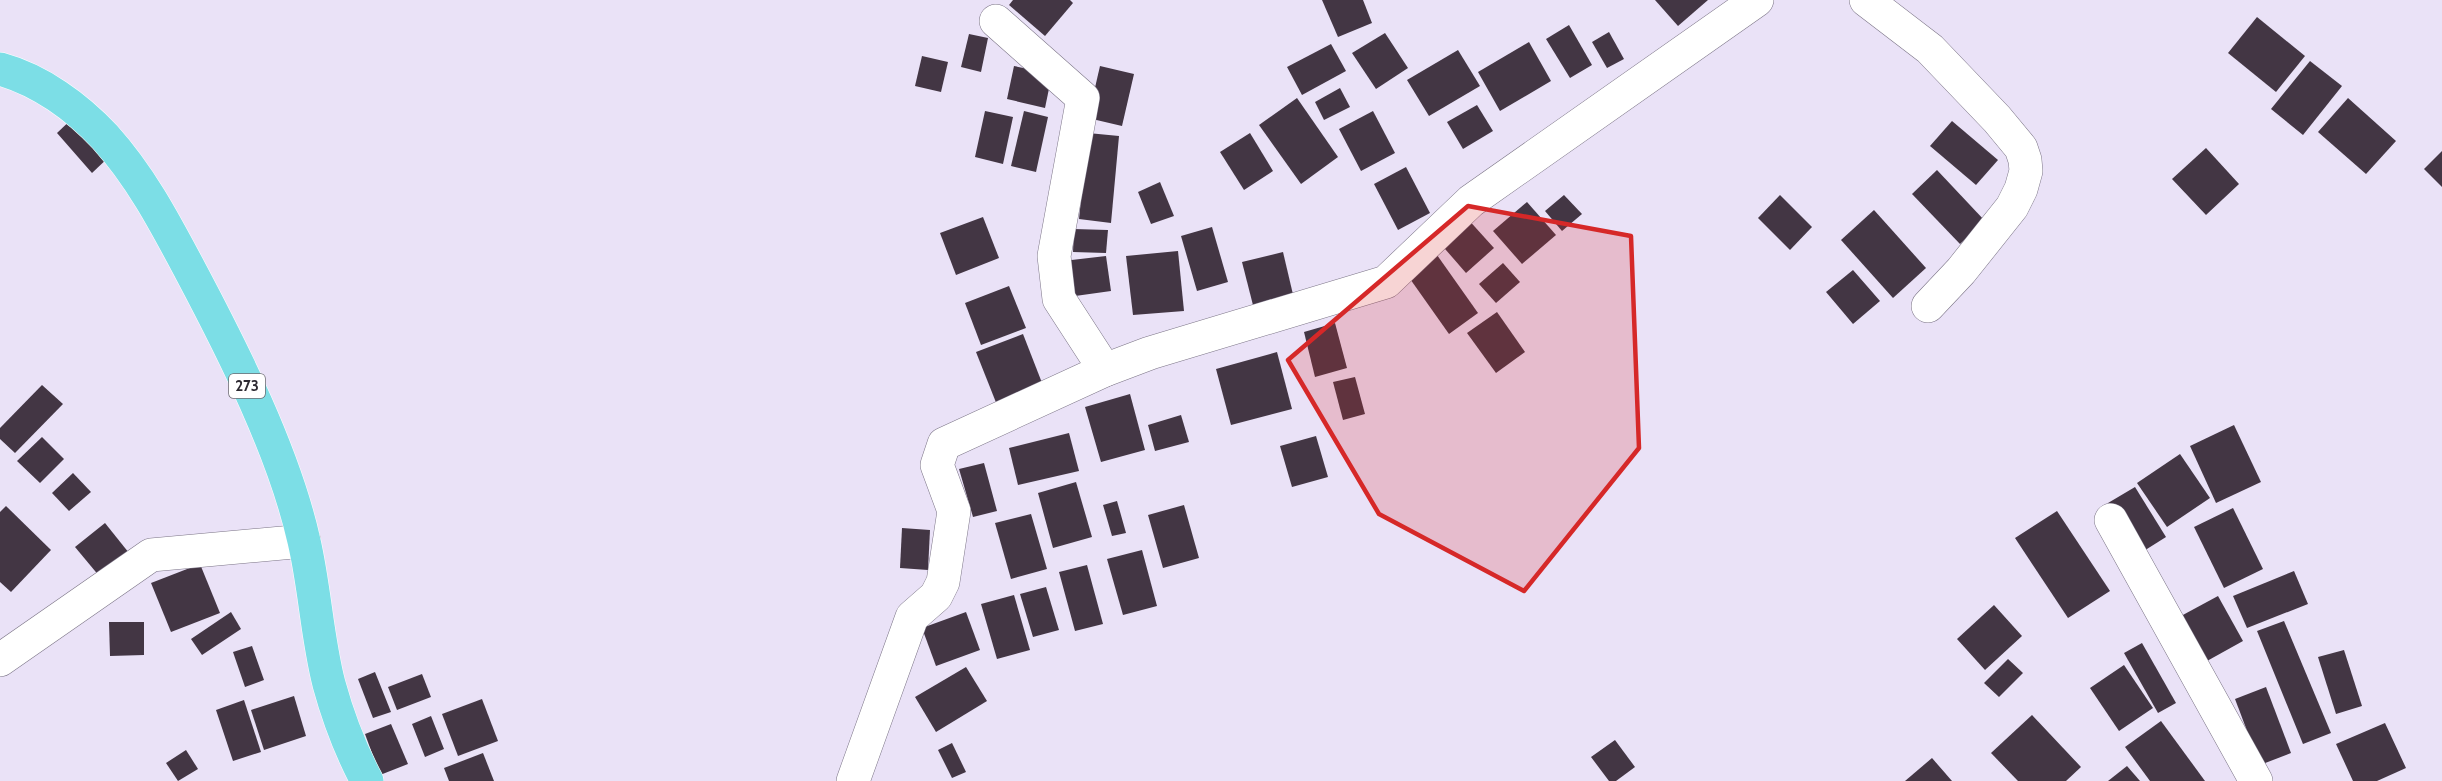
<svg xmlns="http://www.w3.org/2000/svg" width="2442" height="781" viewBox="0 0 2442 781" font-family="Cabin,sans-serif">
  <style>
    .building { fill: #433644 }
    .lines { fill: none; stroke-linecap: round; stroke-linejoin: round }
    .street-casing { stroke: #7b7486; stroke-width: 34 }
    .primary-casing { stroke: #fff; stroke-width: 34 }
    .street { stroke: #fff; stroke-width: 33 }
    .primary { stroke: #7cdee6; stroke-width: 33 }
    .marked { fill: #d62828; fill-opacity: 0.2; stroke: #d62828; stroke-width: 4.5; stroke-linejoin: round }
    .labels { text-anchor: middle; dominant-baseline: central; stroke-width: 6; stroke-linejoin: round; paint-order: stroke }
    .shield { fill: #fff; stroke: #6c6a70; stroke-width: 1.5 }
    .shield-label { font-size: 15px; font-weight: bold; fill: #2d2a32 }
  </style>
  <rect width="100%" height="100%" fill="#eae2f7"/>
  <!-- building -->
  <g class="building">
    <polygon points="1013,0 1070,0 1073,3 1045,36 1009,5"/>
    <polygon points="1322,0 1363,0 1372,23 1338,37"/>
    <polygon points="1655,0 1708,0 1678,26"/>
    <polygon points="2257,17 2305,56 2276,92 2228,53"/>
    <polygon points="1569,25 1592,65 1570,78 1546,39"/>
    <polygon points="1609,32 1624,59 1607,68 1592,42"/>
    <polygon points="1385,33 1408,68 1376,89 1352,53"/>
    <polygon points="969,34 988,38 981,72 961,67"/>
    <polygon points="1529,42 1551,81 1500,111 1478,72"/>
    <polygon points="1331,44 1346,71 1302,95 1287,67"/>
    <polygon points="1458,50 1480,86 1429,116 1407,80"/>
    <polygon points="922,56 948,62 941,92 915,86"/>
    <polygon points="2310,61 2342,86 2303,135 2271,109"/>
    <polygon points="1014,66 1052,74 1045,108 1007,99"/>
    <polygon points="1100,66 1134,74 1122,126 1088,118"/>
    <polygon points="1340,88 1350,107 1324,120 1315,102"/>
    <polygon points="1297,98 1338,157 1301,184 1259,125"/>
    <polygon points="2348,98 2396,141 2366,174 2318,132"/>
    <polygon points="1477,105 1493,131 1463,149 1447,122"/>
    <polygon points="985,111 1013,117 1003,164 975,157"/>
    <polygon points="1024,111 1048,117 1036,172 1011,166"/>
    <polygon points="1373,111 1395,153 1361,171 1339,129"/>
    <polygon points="76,115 111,155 92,173 57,133"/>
    <polygon points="1952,121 1998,160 1976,185 1930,146"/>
    <polygon points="1088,133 1119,136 1111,223 1079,219"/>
    <polygon points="1250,133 1273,171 1244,190 1220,152"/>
    <polygon points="2206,148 2239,184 2206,215 2172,179"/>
    <polygon points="2442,151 2442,187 2424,169"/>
    <polygon points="1406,167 1430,213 1398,230 1374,184"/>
    <polygon points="1937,170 1985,221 1960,244 1912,194"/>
    <polygon points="1160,182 1174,216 1151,224 1138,192"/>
    <polygon points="1564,195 1582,214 1562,231 1545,211"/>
    <polygon points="1780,195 1812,227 1790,250 1758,218"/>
    <polygon points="1527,202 1556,235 1522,264 1493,231"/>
    <polygon points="1874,210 1926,268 1893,298 1841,240"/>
    <polygon points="983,217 999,258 956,275 940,233"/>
    <polygon points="1466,217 1494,248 1466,273 1439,242"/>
    <polygon points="1212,227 1228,282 1197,291 1181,236"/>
    <polygon points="1074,229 1108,230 1106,253 1073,252"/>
    <polygon points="1178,251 1184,311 1133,315 1126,256"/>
    <polygon points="1283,252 1295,303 1255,313 1242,262"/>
    <polygon points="1437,255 1478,313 1449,334 1408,276"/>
    <polygon points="1106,256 1111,291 1068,297 1063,261"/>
    <polygon points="1503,263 1520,282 1496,303 1479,284"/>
    <polygon points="1853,270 1880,301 1853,324 1826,292"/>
    <polygon points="1009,286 1026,328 981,345 965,303"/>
    <polygon points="1497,312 1525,352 1496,373 1467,333"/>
    <polygon points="1335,323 1347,368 1315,377 1304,332"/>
    <polygon points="1023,334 1044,388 997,405 976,352"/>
    <polygon points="1277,352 1292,409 1231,425 1216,369"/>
    <polygon points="1355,377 1365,414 1343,420 1333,382"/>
    <polygon points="42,385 63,404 15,453 0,439 0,428"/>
    <polygon points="1130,394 1145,450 1101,462 1085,407"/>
    <polygon points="1181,415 1189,442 1155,451 1148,425"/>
    <polygon points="2234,425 2261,482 2216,503 2190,446"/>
    <polygon points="1069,433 1079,471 1018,485 1009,448"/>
    <polygon points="1316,436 1328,477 1292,487 1280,446"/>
    <polygon points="42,437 64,459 40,483 17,461"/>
    <polygon points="2180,454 2210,498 2167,527 2137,483"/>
    <polygon points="984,463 997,511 973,517 959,469"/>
    <polygon points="73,473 91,492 69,511 52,493"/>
    <polygon points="1076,482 1092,537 1053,548 1038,493"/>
    <polygon points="2135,487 2166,537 2139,554 2108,503"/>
    <polygon points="1117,501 1126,533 1112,536 1103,505"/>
    <polygon points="1184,505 1199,558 1163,568 1148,515"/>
    <polygon points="6,506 51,550 11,592 0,582 0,512"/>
    <polygon points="2233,508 2263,569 2224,588 2194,527"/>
    <polygon points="2057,511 2110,591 2068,618 2015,538"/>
    <polygon points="1031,514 1047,569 1011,579 995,523"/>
    <polygon points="105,523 129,553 100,577 75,547"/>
    <polygon points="902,528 930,530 928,570 900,568"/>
    <polygon points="1142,550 1157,606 1123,615 1107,559"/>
    <polygon points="200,564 220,613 171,632 151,583"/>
    <polygon points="1087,565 1103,624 1075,631 1059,572"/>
    <polygon points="2294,571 2308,604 2247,628 2233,596"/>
    <polygon points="1046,587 1059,630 1033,637 1020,594"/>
    <polygon points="1014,595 1030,650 997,659 981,604"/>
    <polygon points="2218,596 2243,641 2207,661 2181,616"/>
    <polygon points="1994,605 2022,636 1985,670 1957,639"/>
    <polygon points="231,612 241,629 202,655 191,639"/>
    <polygon points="966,612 980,650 936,666 922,628"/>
    <polygon points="2284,621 2331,733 2303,744 2257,631"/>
    <polygon points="109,622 144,622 144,655 110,656"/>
    <polygon points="2142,643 2176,703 2158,713 2124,653"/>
    <polygon points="252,646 264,680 245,687 233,652"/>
    <polygon points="2344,650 2362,706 2336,714 2318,657"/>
    <polygon points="2008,659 2023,673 1999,697 1984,683"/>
    <polygon points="2124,665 2153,708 2119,731 2090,688"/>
    <polygon points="966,667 987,701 936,732 915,697"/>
    <polygon points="375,672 391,712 373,718 358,679"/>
    <polygon points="422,674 431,697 397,710 388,687"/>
    <polygon points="2266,687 2291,753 2260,765 2235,699"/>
    <polygon points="294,696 306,736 264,750 251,710"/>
    <polygon points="482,699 498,741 458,756 442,714"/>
    <polygon points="244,700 261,752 233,761 216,710"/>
    <polygon points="2032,715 2081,767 2066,781 2018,781 1991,753"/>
    <polygon points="431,716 444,749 425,757 412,724"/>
    <polygon points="2161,721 2205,781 2150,781 2125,747"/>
    <polygon points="2385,723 2406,768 2377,781 2353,781 2336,744"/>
    <polygon points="391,724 408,764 380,775 365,734"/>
    <polygon points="1615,740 1635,767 1616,781 1609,781 1591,757"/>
    <polygon points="952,743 966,772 952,778 938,750"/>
    <polygon points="186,750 198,769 178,781 166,763"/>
    <polygon points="483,753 494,781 449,781 444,768"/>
    <polygon points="1932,758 1952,781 1905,781"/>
    <polygon points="2127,766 2140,781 2108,781"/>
  </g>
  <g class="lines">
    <defs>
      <g id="street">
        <polyline points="1866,0 1930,49 1997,119 2021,148 2025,160 2026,171 2021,189 2012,207 1961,271 1928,306"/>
        <polyline points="996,21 1083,98 1054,256 1059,299 1105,370"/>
        <polyline points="2111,520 2256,781"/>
        <polyline points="0,660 151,555 304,541"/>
        <polyline points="853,781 912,617 936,596 943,582 954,511 937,465 944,444 1105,370 1150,353 1386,282 1471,201 1757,0"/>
      </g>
      <path id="primary" d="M0 69C40 80 77 107 105 137 141 177 165 223 190 270 233 351 284 452 304 541 315 588 317 638 329 684 338 717 351 751 367 781"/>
    </defs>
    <!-- street casing -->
    <use href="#street" class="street-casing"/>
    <!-- primary casing -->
    <use href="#primary" class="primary-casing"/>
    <!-- street -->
    <use href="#street" class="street"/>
    <!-- primary -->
    <use href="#primary" class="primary"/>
  </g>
  <!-- marked area -->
  <path class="marked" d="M1468 206 1631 236 1639 448 1524 591 1379 514 1288 360Z"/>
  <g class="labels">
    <!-- shield labels -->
    <rect class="shield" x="229" y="374" width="36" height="24" rx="4.5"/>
    <g class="shield-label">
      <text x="247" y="386">273</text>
    </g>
  </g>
</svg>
